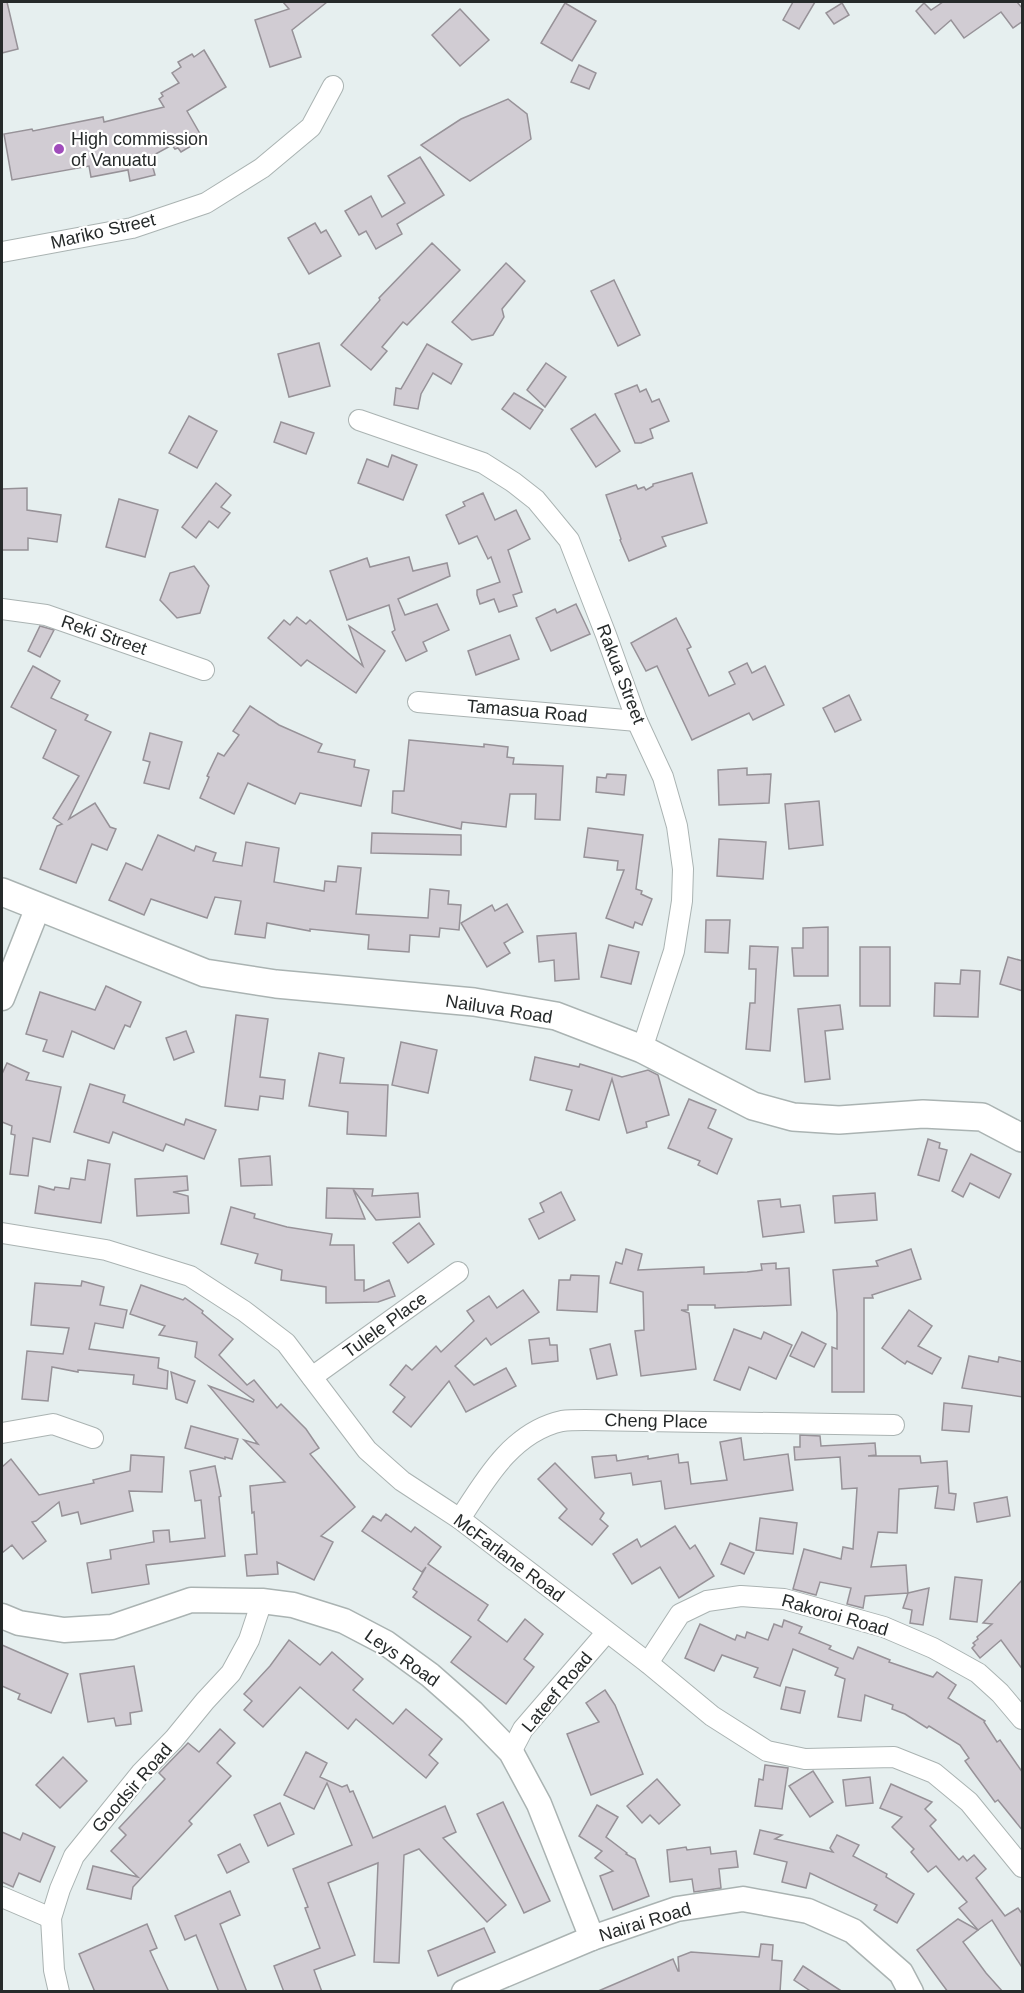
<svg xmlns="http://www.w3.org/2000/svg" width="1024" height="1993" viewBox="0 0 1024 1993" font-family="Arial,sans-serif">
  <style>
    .building { fill: #d1ccd3; stroke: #979298; stroke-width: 1.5 }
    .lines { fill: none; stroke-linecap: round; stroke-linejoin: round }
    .minor-casing { stroke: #aab3b2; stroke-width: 22 }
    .tertiary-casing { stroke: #aab3b2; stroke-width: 27 }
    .secondary-casing { stroke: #aab3b2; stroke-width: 30 }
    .minor { stroke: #fff; stroke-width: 20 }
    .tertiary { stroke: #fff; stroke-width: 24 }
    .secondary { stroke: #fff; stroke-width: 27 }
    .poi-dot { fill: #a04cbb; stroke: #fff; stroke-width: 2 }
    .labels { text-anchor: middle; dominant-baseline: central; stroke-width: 4.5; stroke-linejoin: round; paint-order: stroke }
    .poi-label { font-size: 18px; fill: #262a2a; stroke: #fff; text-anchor: start }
    .street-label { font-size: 18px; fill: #262a2a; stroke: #fff }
  </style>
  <rect width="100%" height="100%" fill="#e6efef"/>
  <!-- building -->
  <g class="building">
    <polygon points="2,2 7,2 18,49 2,53"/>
    <polygon points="283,2 327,2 292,30 301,57 270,67 255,20 289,9"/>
    <polygon points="793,2 815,2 799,29 783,20"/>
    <polygon points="943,2 1017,2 1023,9 1023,21 1013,28 1001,12 964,38 951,20 935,34 916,11 924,3 931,10"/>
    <polygon points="565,3 596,21 572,61 541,43"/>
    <polygon points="842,3 849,15 834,24 826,13"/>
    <polygon points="460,9 489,40 460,66 432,35"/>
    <polygon points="204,50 226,87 187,111 203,139 181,152 178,148 175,149 172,145 150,157 155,175 130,181 128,170 91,177 89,166 12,180 4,134 32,129 33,131 103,117 104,122 164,107 159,99 163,96 161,93 179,83 172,73 181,67 178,62 192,54 194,57"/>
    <polygon points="579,65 596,73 589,89 571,82"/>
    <polygon points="508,99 527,114 531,139 470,181 421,145 461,119"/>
    <polygon points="420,157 444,195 397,224 402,234 376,249 366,231 359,235 345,211 371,196 382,217 405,203 388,176"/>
    <polygon points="315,223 321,233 326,230 341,256 309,274 288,238"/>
    <polygon points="432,243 460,270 407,325 403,322 382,347 387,351 371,370 341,345 380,300 379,298"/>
    <polygon points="506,263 525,281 502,309 504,317 493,335 472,340 452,322"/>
    <polygon points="614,280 640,335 618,346 591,291"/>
    <polygon points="319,343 330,386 289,397 278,354"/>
    <polygon points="427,344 462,364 451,384 433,373 421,394 418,409 394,405 396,388 401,389"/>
    <polygon points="546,363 566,377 545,407 527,390"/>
    <polygon points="637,385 640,392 646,389 652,402 659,399 669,421 650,429 653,438 641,443 635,443 615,394"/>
    <polygon points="514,393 543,410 530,429 502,409"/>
    <polygon points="595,414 620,451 596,467 571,429"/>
    <polygon points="189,416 217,431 197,468 169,453"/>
    <polygon points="281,422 314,433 306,454 274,442"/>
    <polygon points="392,455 417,465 403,500 358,483 367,459 388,467"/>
    <polygon points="692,473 707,523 662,537 666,546 629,561 620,540 621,539 606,495 636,485 638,489 644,487 646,490 653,486 653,484"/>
    <polygon points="216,483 231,495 221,507 230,513 218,528 209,521 196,538 182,527"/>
    <polygon points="27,488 27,510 61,515 57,542 28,538 28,550 2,550 2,489"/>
    <polygon points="483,493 495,520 516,510 530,539 508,550 522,592 513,595 517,606 499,612 494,599 480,604 477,595 477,590 500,582 491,557 488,559 477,536 459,544 446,515 465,506 463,502"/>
    <polygon points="119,499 158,510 145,557 106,547"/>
    <polygon points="409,557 413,571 447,563 450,576 398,599 405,615 437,604 449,630 423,642 427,651 406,661 392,632 395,630 389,605 347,620 330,571 367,558 370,567"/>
    <polygon points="194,566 209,586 200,613 177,618 160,600 170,573"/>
    <polygon points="576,604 590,634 551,651 536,618 555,609 557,613"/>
    <polygon points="297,617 306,624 310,620 363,666 349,626 385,651 356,693 307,660 301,666 268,638 284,620 290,625"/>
    <polygon points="676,618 691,647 687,649 709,696 735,684 729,672 747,663 752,673 765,666 784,705 753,720 749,713 692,740 657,666 646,671 631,643"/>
    <polygon points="40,626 54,630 40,657 28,651"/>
    <polygon points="510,635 519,659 476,675 468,651"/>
    <polygon points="33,666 60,681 51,698 88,715 85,720 111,732 69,819 95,803 110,827 116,829 107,850 92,844 76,883 40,869 57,826 62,824 53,818 79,776 43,758 56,730 11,707"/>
    <polygon points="849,695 861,720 835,732 823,708"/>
    <polygon points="250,706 279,725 322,744 318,752 355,760 354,767 369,770 361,806 300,793 295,804 248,783 234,814 200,798 209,777 207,776 218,753 224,756 239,735 233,731"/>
    <polygon points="150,733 182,742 169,789 144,783 150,762 143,760"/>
    <polygon points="409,740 484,747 484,744 508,747 507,757 514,758 513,764 563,766 560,820 535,819 536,794 510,794 506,827 462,822 461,829 392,813 393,791 404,791"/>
    <polygon points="747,768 747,775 771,774 769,803 719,805 718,770"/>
    <polygon points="607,774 626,775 624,795 596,792 597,777 606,778"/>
    <polygon points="819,801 823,845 789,849 785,804"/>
    <polygon points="588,828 643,835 636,889 642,891 641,894 652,899 642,925 635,922 633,928 606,918 624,870 617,870 618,861 584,857"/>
    <polygon points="372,833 461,835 461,855 371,853"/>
    <polygon points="158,835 194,851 196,846 216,853 213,861 242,866 246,842 279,848 274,882 324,891 325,881 336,882 338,866 361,868 356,914 428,918 430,889 449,891 448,904 461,905 459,930 440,928 439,937 410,935 409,952 368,949 369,935 310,929 310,931 267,923 265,938 235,934 241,901 215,897 207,918 151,899 144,915 109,900 126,863 142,870"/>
    <polygon points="719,839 766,842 763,879 717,876"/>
    <polygon points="507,904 523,932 504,943 510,953 487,967 461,923 492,905 495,911"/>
    <polygon points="706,920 730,920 728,953 705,952"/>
    <polygon points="828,927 828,976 794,976 792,948 803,948 803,928"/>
    <polygon points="576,933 579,979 555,981 554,960 539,962 537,936"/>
    <polygon points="609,945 639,952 631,984 601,977"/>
    <polygon points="750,946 778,947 770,1051 746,1049 750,1003 755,1003 756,969 749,969"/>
    <rect x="860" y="947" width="30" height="59"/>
    <polygon points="1008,957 1023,961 1023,991 1000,984"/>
    <polygon points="961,970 980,971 978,1017 934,1016 935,983 960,984"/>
    <polygon points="106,986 141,1002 130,1027 125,1025 114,1049 72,1031 63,1057 43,1051 47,1040 26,1034 40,992 95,1010"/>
    <polygon points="840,1005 843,1029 825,1031 830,1079 805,1082 798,1009"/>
    <polygon points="236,1015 268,1019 260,1077 285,1080 283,1099 260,1096 258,1110 225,1106"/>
    <polygon points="186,1031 194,1052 174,1060 166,1038"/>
    <polygon points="401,1042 437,1050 428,1093 392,1085"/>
    <polygon points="319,1053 344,1058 340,1083 388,1085 386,1136 347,1134 348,1112 309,1106"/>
    <polygon points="535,1057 579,1067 580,1064 622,1077 648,1070 658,1075 669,1115 646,1122 647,1127 627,1133 612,1079 599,1120 566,1110 572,1090 530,1080"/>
    <polygon points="7,1063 29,1073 26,1080 61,1087 50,1142 33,1138 28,1176 10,1174 15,1135 11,1134 12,1126 2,1122 2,1074"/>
    <polygon points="90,1084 125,1095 123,1102 184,1125 186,1119 216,1130 204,1159 166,1144 163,1151 113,1132 109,1143 74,1132"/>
    <polygon points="689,1099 716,1110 708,1128 732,1139 717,1174 698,1165 700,1161 668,1148"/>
    <polygon points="928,1139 940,1143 939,1148 947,1150 939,1181 918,1175"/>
    <polygon points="971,1154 1011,1174 999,1198 970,1183 963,1197 952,1191"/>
    <polygon points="270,1156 272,1185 241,1186 239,1159"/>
    <polygon points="88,1160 110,1164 101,1223 35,1213 39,1186 54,1190 55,1187 69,1189 71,1178 85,1180"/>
    <polygon points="187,1176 188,1190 173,1192 188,1196 189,1213 137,1216 135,1179"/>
    <polygon points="327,1188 373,1189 372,1196 418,1193 420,1217 376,1220 353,1189 365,1219 326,1218"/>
    <polygon points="561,1192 575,1220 539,1239 529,1219 544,1212 540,1203"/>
    <polygon points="875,1193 877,1220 835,1223 833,1196"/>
    <polygon points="780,1199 781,1207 800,1205 804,1232 763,1237 758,1201"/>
    <polygon points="231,1207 255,1214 254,1218 287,1227 332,1234 330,1245 354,1245 355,1280 364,1280 364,1291 389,1280 395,1296 378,1302 326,1303 326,1287 281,1280 282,1270 255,1263 258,1254 221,1244"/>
    <polygon points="419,1223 434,1244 408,1263 393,1243"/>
    <polygon points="626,1249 642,1254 638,1270 704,1267 704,1274 747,1272 762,1270 761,1264 776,1263 776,1269 789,1268 791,1305 715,1308 715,1305 688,1305 688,1310 681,1310 689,1313 696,1369 641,1376 635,1331 644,1330 643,1292 610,1283 616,1262 622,1264"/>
    <polygon points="911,1249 921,1279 872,1295 873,1298 864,1298 864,1392 832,1392 832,1347 837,1349 837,1313 833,1270 878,1266 876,1261"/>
    <polygon points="571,1275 599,1276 597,1312 557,1310 559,1280 570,1280"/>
    <polygon points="82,1281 104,1287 100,1305 127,1310 123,1328 95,1323 89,1349 159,1358 158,1368 168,1371 167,1389 133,1384 134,1375 78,1370 78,1372 52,1367 48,1401 22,1399 27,1351 63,1354 69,1328 31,1325 35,1283 81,1286"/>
    <polygon points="141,1285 183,1300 185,1298 203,1311 202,1313 233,1339 219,1355 247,1385 254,1380 277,1408 281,1404 306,1429 319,1448 310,1454 355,1507 321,1536 333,1542 314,1580 277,1562 278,1574 247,1576 245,1555 257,1554 254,1512 252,1513 250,1486 285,1482 244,1440 258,1444 209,1386 253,1402 254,1400 195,1357 197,1342 159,1335 165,1326 130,1314"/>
    <polygon points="523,1290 539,1312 491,1345 486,1338 455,1366 474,1385 506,1368 516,1386 466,1412 449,1381 411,1427 393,1412 405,1397 390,1385 406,1365 412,1370 436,1346 441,1352 474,1321 467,1311 489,1296 497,1308"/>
    <polygon points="909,1310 932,1326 918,1346 941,1358 932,1374 907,1361 905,1364 882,1348"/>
    <polygon points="734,1329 761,1339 764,1332 792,1345 776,1379 749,1367 740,1390 714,1380"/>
    <polygon points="802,1332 826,1344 814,1367 790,1356"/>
    <polygon points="549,1338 550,1345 557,1345 558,1361 532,1364 529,1340"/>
    <polygon points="610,1344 617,1375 597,1379 590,1349"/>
    <polygon points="969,1356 998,1362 999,1357 1023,1362 1023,1397 962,1388"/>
    <polygon points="171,1372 195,1381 187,1403 176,1399"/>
    <polygon points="944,1403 972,1406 969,1432 942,1430"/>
    <polygon points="191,1426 238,1439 232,1459 225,1457 225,1459 185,1448"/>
    <polygon points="800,1435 820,1436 821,1446 875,1443 876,1455 868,1456 920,1456 921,1463 947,1461 949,1493 956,1494 954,1510 935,1508 938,1486 899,1489 897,1533 878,1532 871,1567 906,1565 908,1593 929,1588 923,1625 910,1623 912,1610 903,1608 908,1593 865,1596 863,1608 847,1604 851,1588 820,1582 816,1595 793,1589 804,1549 841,1559 843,1547 853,1549 857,1488 842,1489 840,1457 795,1460 794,1447 800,1447"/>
    <polygon points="741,1438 744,1460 788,1454 793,1490 665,1509 661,1481 633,1485 631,1473 595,1478 592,1457 616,1455 617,1461 648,1456 648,1459 678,1454 679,1463 688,1462 691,1484 727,1480 720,1442"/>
    <polygon points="131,1455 164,1457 162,1492 129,1491 133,1511 81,1524 78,1512 62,1516 59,1502 36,1521 32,1522 46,1541 23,1559 12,1545 2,1553 2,1467 11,1459 39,1495 94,1483 93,1480 130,1471"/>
    <polygon points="555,1463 604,1513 600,1519 608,1526 592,1545 559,1518 567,1509 538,1479"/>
    <polygon points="215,1466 221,1496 219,1497 225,1556 146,1565 149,1584 92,1593 87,1563 111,1559 110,1550 154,1542 153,1531 169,1530 170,1542 205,1538 201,1500 195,1501 190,1471"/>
    <polygon points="1007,1497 1010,1516 977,1522 974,1503"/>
    <polygon points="386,1514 411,1532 415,1527 441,1547 428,1564 488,1605 478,1620 507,1642 525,1619 543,1634 524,1659 534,1667 506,1704 451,1662 471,1637 413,1597 417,1592 413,1589 426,1567 422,1572 362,1531 373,1516 381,1521"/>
    <polygon points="760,1518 797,1523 793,1554 756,1550"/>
    <polygon points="675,1526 690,1549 695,1545 714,1576 679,1598 660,1567 632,1584 613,1554 637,1539 641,1547"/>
    <polygon points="730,1543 754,1553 744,1574 721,1564"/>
    <polygon points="955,1577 982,1580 977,1622 950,1619"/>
    <polygon points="1023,1579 1023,1670 1001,1640 980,1658 972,1648 975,1645 973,1643 978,1639 977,1637 992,1624 983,1623"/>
    <polygon points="784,1620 802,1627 799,1633 831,1646 829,1649 853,1659 858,1647 890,1660 889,1662 933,1677 937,1672 956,1685 948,1698 985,1721 984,1722 997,1742 1000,1740 1023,1773 1023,1831 998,1800 995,1802 973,1772 965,1761 969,1758 960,1745 929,1726 927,1728 905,1714 892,1709 893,1705 865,1695 861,1721 838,1717 845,1679 835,1675 838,1668 793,1649 780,1686 754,1677 758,1668 722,1655 714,1671 685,1658 700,1624 735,1640 737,1635 745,1638 747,1632 768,1640 774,1624 782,1627"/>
    <polygon points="289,1640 320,1665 332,1652 363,1679 353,1690 393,1724 406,1709 442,1739 429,1755 438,1763 426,1778 356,1719 348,1729 300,1687 263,1727 244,1710 252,1701 244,1694 270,1666"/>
    <polygon points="2,1645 68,1674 51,1713 18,1699 20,1694 2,1686"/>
    <polygon points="134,1666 142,1711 130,1713 131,1724 116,1726 114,1718 88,1722 80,1674"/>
    <polygon points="786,1687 805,1691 800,1713 781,1709"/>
    <polygon points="605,1690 615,1705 643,1774 591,1795 567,1734 599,1722 586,1703"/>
    <polygon points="220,1729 235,1743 217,1763 231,1776 189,1821 192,1824 133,1887 131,1899 87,1889 93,1866 138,1877 111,1851 126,1835 119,1828 165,1779 159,1773 188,1743 199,1752"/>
    <polygon points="306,1752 327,1763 320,1777 342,1787 347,1785 350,1792 353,1791 373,1838 445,1806 456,1832 443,1838 506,1905 487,1922 419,1849 404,1855 399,1963 374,1962 378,1863 328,1883 355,1955 314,1970 322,1992 284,1992 274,1966 320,1948 305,1908 308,1907 293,1869 352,1845 327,1783 314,1809 284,1795"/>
    <polygon points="63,1757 87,1781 60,1808 36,1785"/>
    <polygon points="765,1765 788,1768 782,1809 755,1806 759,1779 763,1780"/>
    <polygon points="813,1771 833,1802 810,1817 789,1786"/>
    <polygon points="870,1777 873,1803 846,1806 843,1780"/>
    <polygon points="657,1779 680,1805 659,1824 650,1815 642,1823 627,1806"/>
    <polygon points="891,1784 932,1802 925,1809 936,1820 930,1826 959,1860 963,1856 967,1861 974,1855 986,1869 976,1878 1005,1916 1018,1908 1023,1915 1023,1969 992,1920 978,1930 959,1908 967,1902 936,1866 928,1872 911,1852 914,1849 892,1827 902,1817 880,1808"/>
    <polygon points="503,1802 550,1901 524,1913 477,1814"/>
    <polygon points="280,1803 294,1834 268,1846 254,1815"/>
    <polygon points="597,1805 618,1817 606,1837 627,1853 626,1854 635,1859 649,1896 613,1910 600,1876 613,1871 595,1858 602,1851 579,1836"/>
    <polygon points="760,1830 782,1835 775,1839 833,1852 830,1848 837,1835 859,1845 853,1856 887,1874 886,1877 914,1894 897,1923 874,1910 877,1905 810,1873 806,1888 782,1882 787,1862 754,1854"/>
    <polygon points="2,1832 20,1840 23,1833 55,1847 40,1882 19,1873 13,1887 2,1882"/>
    <polygon points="240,1844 249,1862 227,1873 218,1855"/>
    <polygon points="686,1847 687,1850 710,1847 711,1854 736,1851 738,1867 719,1869 721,1888 694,1892 692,1879 670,1882 667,1850"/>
    <polygon points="230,1891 240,1915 220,1924 247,1992 219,1992 196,1935 185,1940 175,1916"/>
    <polygon points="958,1919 978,1930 963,1942 986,1973 1003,1992 948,1992 917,1950"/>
    <polygon points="147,1924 157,1948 150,1951 169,1992 95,1992 79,1954"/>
    <polygon points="484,1928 495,1952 438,1976 428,1951"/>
    <polygon points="761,1944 773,1945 772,1960 782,1961 780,1992 596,1992 673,1959 678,1971 679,1971 678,1957 691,1952 759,1957"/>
    <polygon points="803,1966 843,1992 812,1992 794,1980"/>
  </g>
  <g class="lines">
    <defs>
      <g id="minor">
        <polyline points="2,252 132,228 206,203 262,168 311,127 333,86"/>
        <polyline points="359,420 483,463 513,482 536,500 569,540 606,635 637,721 663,777 677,826 683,869 682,901 674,951 642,1049"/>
        <polyline points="2,609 46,615 204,670"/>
        <polyline points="418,702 637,721"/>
        <polyline points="2,1233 106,1250 190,1276 244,1311 286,1343 367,1450 402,1481 460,1519 648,1663 712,1716 767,1751 805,1759 894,1757 934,1773 969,1802 1022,1867"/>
        <polyline points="312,1377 458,1272"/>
        <polyline points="2,1433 53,1424 93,1438"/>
        <path d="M460 1519C485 1480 512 1432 562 1421 569 1420 578 1420 585 1420L894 1425"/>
        <polyline points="648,1663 680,1614 707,1601 741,1596 784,1599 884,1627 933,1648 978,1673 1000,1693 1022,1719"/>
        <polyline points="511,1752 523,1729 606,1633"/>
        <polyline points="2,1897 51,1918"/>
        <polyline points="59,1992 54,1970 51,1918 60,1889 74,1856 141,1773 174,1739 205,1701 231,1673 249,1640 262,1601"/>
      </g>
      <g id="tertiary">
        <polyline points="2,998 38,907"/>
        <polyline points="2,1616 19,1623 64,1630 112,1627 191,1600 262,1601 293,1605 344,1621 386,1643 430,1675 472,1712 511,1752 539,1804 592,1938"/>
        <polyline points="464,1992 592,1938 677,1909 743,1899 808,1911 853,1931 901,1973 911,1992"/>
      </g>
      <polyline id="secondary" points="2,892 205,973 276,984 474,1002 556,1016 642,1049 753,1106 793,1117 839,1120 923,1114 982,1117 1022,1138"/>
    </defs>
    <!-- minor casing -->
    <use href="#minor" class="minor-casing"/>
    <!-- tertiary casing -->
    <use href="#tertiary" class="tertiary-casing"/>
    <!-- secondary casing -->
    <use href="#secondary" class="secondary-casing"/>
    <!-- minor -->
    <use href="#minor" class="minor"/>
    <!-- tertiary -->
    <use href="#tertiary" class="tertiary"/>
    <!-- secondary -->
    <use href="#secondary" class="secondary"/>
  </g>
  <!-- markers -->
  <circle class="poi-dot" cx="59" cy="149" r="6"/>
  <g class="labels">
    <!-- poi labels -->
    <g class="poi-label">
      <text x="71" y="139">High commission<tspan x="71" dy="21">of Vanuatu</tspan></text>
    </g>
    <!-- street labels -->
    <g class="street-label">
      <text transform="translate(103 231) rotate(-13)">Mariko Street</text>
      <text transform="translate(104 635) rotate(19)">Reki Street</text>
      <text transform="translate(621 674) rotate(69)">Rakua Street</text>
      <text transform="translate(527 711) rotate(5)">Tamasua Road</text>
      <text transform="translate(499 1009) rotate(9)">Nailuva Road</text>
      <text transform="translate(385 1325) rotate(-36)">Tulele Place</text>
      <text transform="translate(656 1421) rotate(1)">Cheng Place</text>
      <text transform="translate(509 1558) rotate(37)">McFarlane Road</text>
      <text transform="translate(835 1615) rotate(16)">Rakoroi Road</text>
      <text transform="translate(402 1658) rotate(35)">Leys Road</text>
      <text transform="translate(557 1692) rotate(-50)">Lateef Road</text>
      <text transform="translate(132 1788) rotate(-49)">Goodsir Road</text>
      <text transform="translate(645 1922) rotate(-17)">Nairai Road</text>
    </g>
  </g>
  <!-- border -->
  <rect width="1024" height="1993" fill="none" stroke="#262a2a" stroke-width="6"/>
</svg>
